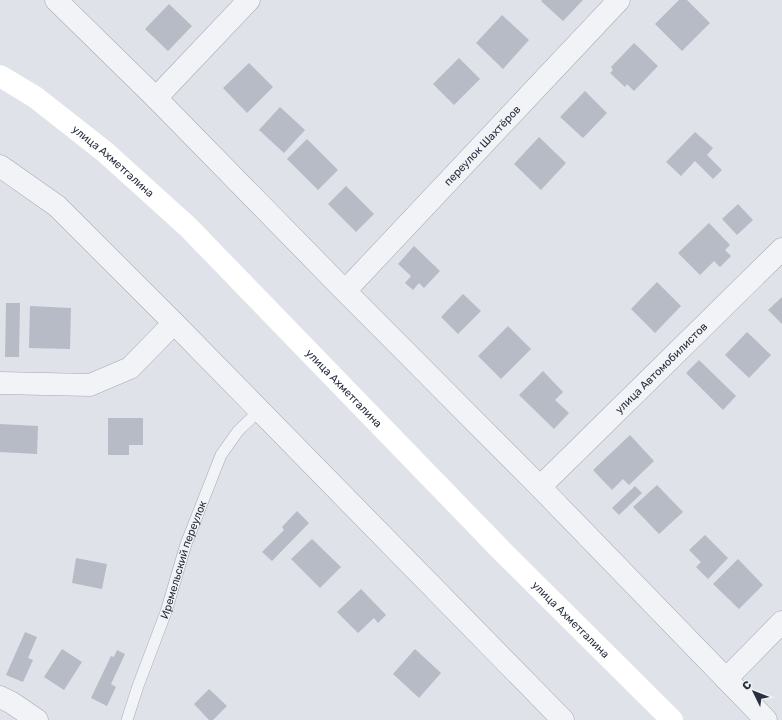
<svg xmlns="http://www.w3.org/2000/svg" width="782" height="720" viewBox="0 0 782 720" font-family="Rubik,sans-serif">
  <style>
    .building { fill: #b6bbc5 }
    .lines { fill: none; stroke-linecap: round; stroke-linejoin: round }
    .lane-casing { stroke: #a4a9b2; stroke-width: 12 }
    .street-casing { stroke: #a4a9b2; stroke-width: 23 }
    .lane { stroke: #f1f3f6; stroke-width: 11 }
    .street { stroke: #f1f3f6; stroke-width: 22 }
    .secondary { stroke: #fff; stroke-width: 22 }
    .labels { text-anchor: middle; dominant-baseline: central; stroke-width: 3; stroke-linejoin: round; paint-order: stroke }
    .street-label { font-size: 11px; fill: #282f3f; stroke: #eef1f6 }
  </style>
  <rect width="100%" height="100%" fill="#dfe2e8"/>
  <!-- building -->
  <g class="building">
    <polygon points="542,0 583,0 563,21 541,1"/>
    <polygon points="679,0 687,0 710,23 682,51 655,24"/>
    <polygon points="169,4 192,26 168,51 145,29"/>
    <polygon points="502,15 529,40 503,69 476,43"/>
    <polygon points="634,43 658,66 634,91 627,84 625,87 610,73 613,70 611,67"/>
    <polygon points="459,58 480,79 454,105 433,84"/>
    <polygon points="249,63 273,87 247,113 223,88"/>
    <polygon points="585,91 607,113 583,138 560,117"/>
    <polygon points="280,107 305,130 284,153 259,130"/>
    <polygon points="695,132 713,148 707,155 722,170 713,179 695,161 681,176 666,162"/>
    <polygon points="539,137 566,163 541,190 514,164"/>
    <polygon points="307,139 338,170 318,190 287,159"/>
    <polygon points="346,186 374,214 356,232 328,204"/>
    <polygon points="738,204 753,220 737,235 722,219"/>
    <polygon points="709,223 730,245 725,250 731,256 720,267 714,261 700,275 678,253"/>
    <polygon points="414,246 440,271 424,288 419,283 413,290 405,283 411,276 398,264"/>
    <polygon points="657,282 681,306 655,333 631,309"/>
    <polygon points="463,294 481,311 458,334 441,317"/>
    <polygon points="782,297 782,324 768,310"/>
    <polygon points="6,303 20,303 19,357 5,357"/>
    <polygon points="30,306 71,308 70,349 29,348"/>
    <polygon points="508,326 531,349 501,379 478,356"/>
    <polygon points="747,332 771,355 749,378 725,355"/>
    <polygon points="699,360 736,396 723,410 686,373"/>
    <polygon points="543,371 563,392 555,400 569,413 554,429 519,395"/>
    <polygon points="108,418 143,418 143,445 129,445 129,455 108,455"/>
    <polygon points="0,424 38,426 37,454 0,452"/>
    <polygon points="630,435 654,461 629,485 623,479 612,490 593,470"/>
    <polygon points="657,485 683,512 659,534 633,507"/>
    <polygon points="635,486 642,493 619,515 612,508"/>
    <polygon points="297,511 309,523 272,561 262,552 284,530 282,527"/>
    <polygon points="705,535 728,558 708,579 696,567 701,562 689,550"/>
    <polygon points="312,539 341,567 320,588 291,559"/>
    <polygon points="76,558 107,564 102,589 72,583"/>
    <polygon points="738,559 763,585 739,609 713,584"/>
    <polygon points="361,589 386,615 378,623 374,618 358,633 337,612"/>
    <polygon points="25,632 37,637 28,658 33,660 23,682 6,675"/>
    <polygon points="62,649 82,662 64,690 44,677"/>
    <polygon points="415,649 441,673 419,698 393,674"/>
    <polygon points="117,650 125,654 111,684 116,687 107,706 91,698 111,656 114,657"/>
    <polygon points="209,689 227,706 213,720 209,720 194,704"/>
  </g>
  <g class="lines">
    <defs>
      <g id="lane">
        <path id="s1" d="M127 720 138 686 166 612 186 544 221 455 238 431 260 410"/>
      </g>
      <g id="street">
        <polyline points="56,0 156,98 345,291 540,487 766,720"/>
        <polyline points="156,98 249,0"/>
        <polyline points="0,166 57,206 174,323 563,720"/>
        <path id="s2" d="M345 291 619 0"/>
        <polyline points="0,383 90,385 130,368 174,323"/>
        <path id="s3" d="M540 487 782 249"/>
        <polyline points="726,679 782,622"/>
        <polyline points="0,697 12,703 37,720"/>
      </g>
    </defs>
    <!-- lane casing -->
    <use href="#lane" class="lane-casing"/>
    <!-- street casing -->
    <use href="#street" class="street-casing"/>
    <!-- lane -->
    <use href="#lane" class="lane"/>
    <!-- street -->
    <use href="#street" class="street"/>
    <!-- secondary -->
    <path class="secondary" id="s4" d="M0 76 35 97 105 152 188 227 500 549 672 720"/>
  </g>
  <g class="labels">
    <!-- street labels -->
    <g class="street-label">
      <text stroke="none"><textPath href="#s2" startOffset="200">переулок Шахтёров</textPath></text>
      <text stroke="none"><textPath href="#s4" startOffset="142">улица Ахметгалина</textPath></text>
      <text stroke="none"><textPath href="#s3" startOffset="170">улица Автомобилистов</textPath></text>
      <text stroke="none"><textPath href="#s4" startOffset="466">улица Ахметгалина</textPath></text>
      <text stroke="none"><textPath href="#s1" startOffset="170">Иремельский переулок</textPath></text>
      <text stroke="none"><textPath href="#s4" startOffset="790">улица Ахметгалина</textPath></text>
    </g>
  </g>
  <!-- north arrow -->
  <g transform="translate(754 692) rotate(313)" stroke="#eef1f6" stroke-width="3" paint-order="stroke">
  <path d="M0-3L7 15L0 10L-7 15Z" fill="#282f3f"/>
  <text y="-6" font-size="11" font-weight="bold" text-anchor="middle" fill="#282f3f">С</text>
  </g>
</svg>
